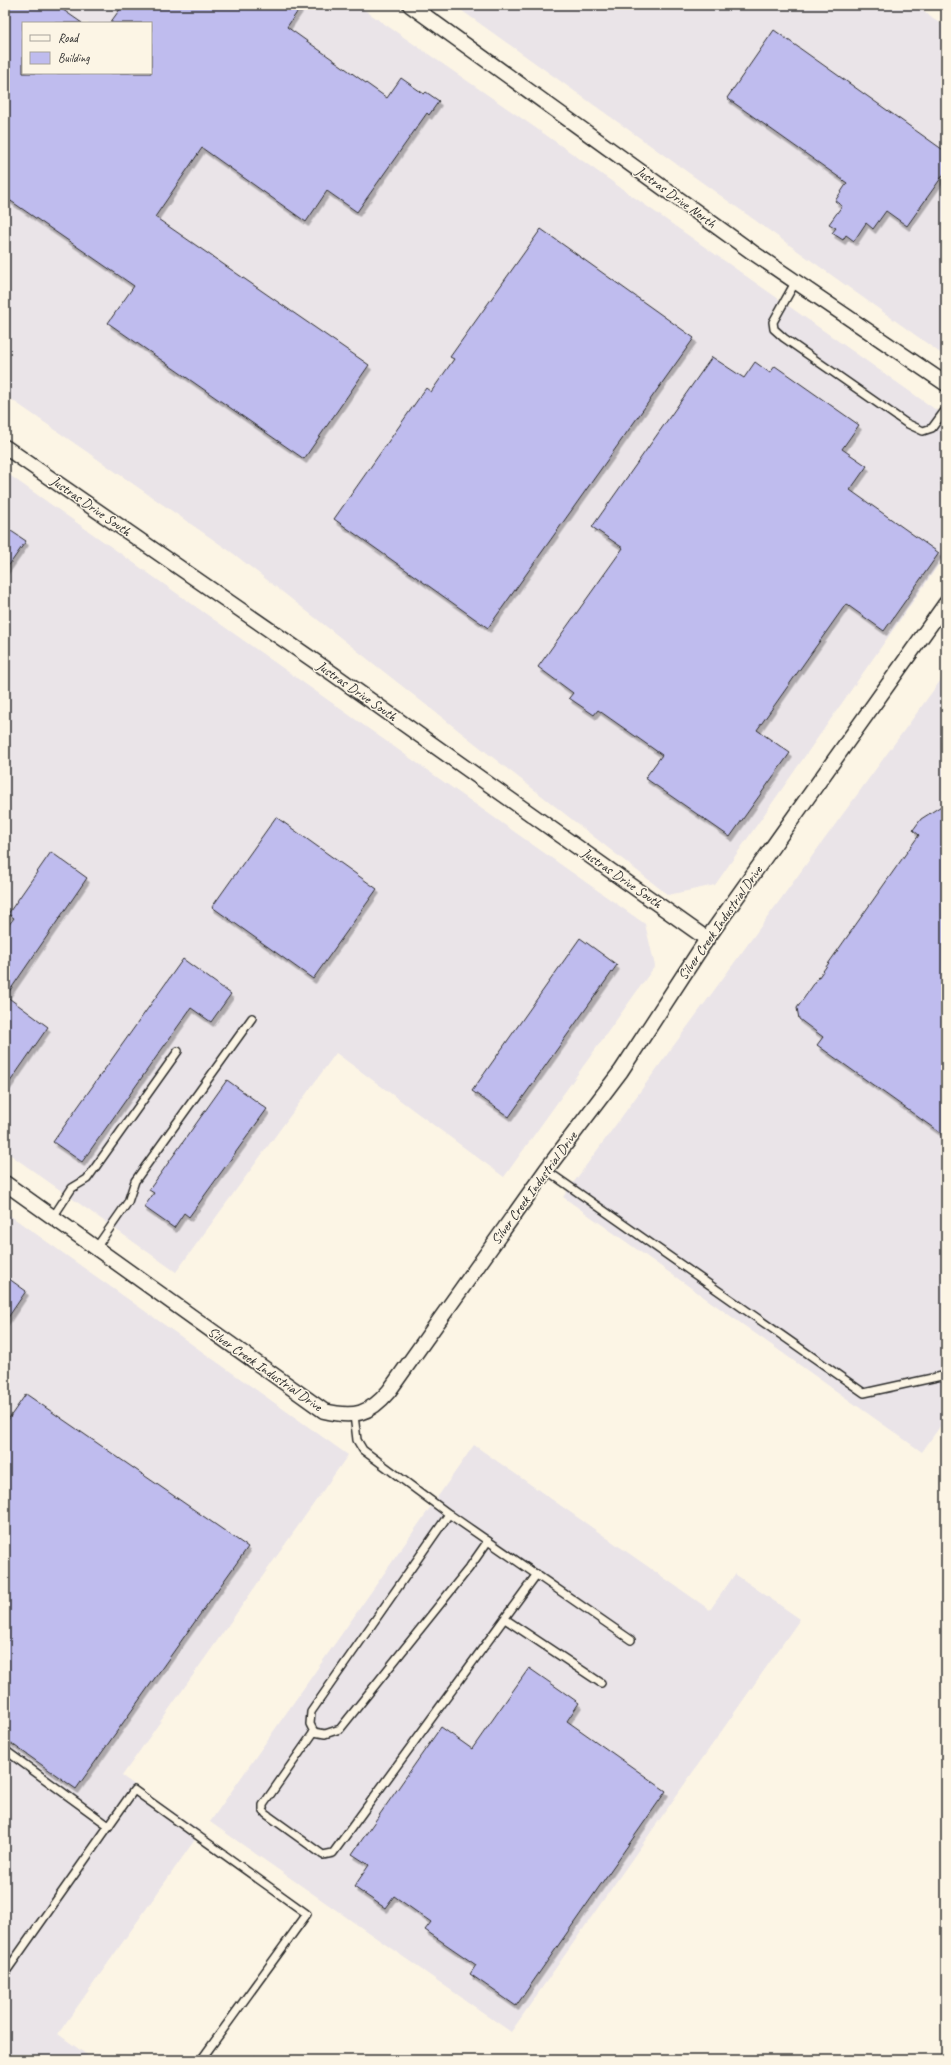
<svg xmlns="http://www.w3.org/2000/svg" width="951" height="2065" viewBox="0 0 951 2065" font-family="Caveat,sans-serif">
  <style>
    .built { fill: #eae4e8; fill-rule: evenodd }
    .building { fill: #bfbcee; stroke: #2b2b2b; filter: url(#shadow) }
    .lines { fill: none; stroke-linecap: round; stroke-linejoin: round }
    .lane-casing { stroke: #2b2b2b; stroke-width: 10 }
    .street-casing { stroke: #2b2b2b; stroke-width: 17 }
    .lane { stroke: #fcf5e5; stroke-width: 7 }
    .street { stroke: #fcf5e5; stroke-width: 14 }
    .labels { text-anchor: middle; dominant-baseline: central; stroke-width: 3; stroke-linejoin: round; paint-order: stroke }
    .street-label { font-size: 14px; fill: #2b2b2b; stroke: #fcf5e5 }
  </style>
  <defs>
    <filter id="shadow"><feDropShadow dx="2.5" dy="4.5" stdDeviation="0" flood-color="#0004"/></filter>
  </defs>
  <rect width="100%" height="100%" fill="#fcf5e5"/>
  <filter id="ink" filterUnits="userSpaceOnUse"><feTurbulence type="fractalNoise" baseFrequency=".025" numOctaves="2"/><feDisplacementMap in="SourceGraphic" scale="8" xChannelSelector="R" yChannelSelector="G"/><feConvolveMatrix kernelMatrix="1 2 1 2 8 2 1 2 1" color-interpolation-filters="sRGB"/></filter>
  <g filter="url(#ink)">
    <!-- built -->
    <g class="built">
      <path d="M5 5H357L543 133 946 417V554L715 885 668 895 234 554 5 395ZM23 23H151V73H23Z"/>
      <polygon points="454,5 915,5 946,27 946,357"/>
      <polygon points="5,472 645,924 655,966 504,1177 336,1053 176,1272 5,1151"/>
      <polygon points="946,673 946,1418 922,1452 563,1197"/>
      <polygon points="5,1212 348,1455 122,1776 201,1831 58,2034 94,2060 5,2060"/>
      <polygon points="474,1445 710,1610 735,1574 800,1619 511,2032 210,1822"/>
    </g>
    <!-- building -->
    <g class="building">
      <polygon points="5,5 56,5 82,23 23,23 23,73 151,73 151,23 110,23 123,5 302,5 287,27 387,98 401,78 424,94 426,92 439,101 429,115 427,113 357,212 327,191 306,222 202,148 155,217 369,365 304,459 108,323 134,286 5,197"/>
      <polygon points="774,30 946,152 946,171 907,226 886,211 873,229 866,223 854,241 846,235 843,240 832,233 836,228 829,224 842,206 835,201 847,183 727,98"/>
      <polygon points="541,229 694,338 488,628 334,519 426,388 431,392 454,359 450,357"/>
      <polygon points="712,357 744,378 755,362 770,373 775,366 859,425 842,449 867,466 850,490 939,553 884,631 846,604 757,730 790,753 730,837 645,778 662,755 598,710 594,715 569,698 573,693 538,667 623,548 592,527"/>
      <polygon points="5,527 26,541 5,571"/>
      <polygon points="946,803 946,1137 817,1045 823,1037 799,1019 797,1008 919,835 913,830 921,819"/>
      <polygon points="276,817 377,889 313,979 212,907"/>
      <polygon points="51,852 87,878 6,996 48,1027 5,1089 5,930 14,918 8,914"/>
      <polygon points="580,938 617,965 509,1117 472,1091"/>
      <polygon points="183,959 231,994 211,1022 191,1008 82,1162 53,1142"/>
      <polygon points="227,1080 267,1109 189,1217 184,1213 174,1228 144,1207 154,1193 149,1190"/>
      <polygon points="5,1276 26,1291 5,1322"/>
      <polygon points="26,1394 248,1547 76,1789 5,1739 5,1424"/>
      <polygon points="529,1668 579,1703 567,1721 666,1791 516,2006 470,1974 476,1965 425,1930 431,1922 394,1896 385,1908 354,1887 369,1865 352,1854 441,1727 472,1749"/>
    </g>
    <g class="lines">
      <defs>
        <g id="lane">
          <polyline points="796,281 773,322 774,329 784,338 906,423 923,431 932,428 946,409"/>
          <polyline points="546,1170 864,1393 946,1375"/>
          <polyline points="53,1217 72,1188 87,1179 178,1051"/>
          <polyline points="96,1248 128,1202 135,1181 252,1018"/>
          <polyline points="354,1415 357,1440 363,1450 449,1514 631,1640"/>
          <polyline points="449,1514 311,1712 310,1724 314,1732 263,1805 263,1810 266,1814 323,1855 333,1853 537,1574"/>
          <polyline points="505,1619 601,1683"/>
          <polyline points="314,1732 325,1734 340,1729 469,1568 488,1541"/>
          <polyline points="5,1750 109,1826"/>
          <polyline points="5,1973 134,1790 307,1914 201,2060"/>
        </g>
        <g id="street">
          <polyline points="410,5 752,252 946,384"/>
          <polyline points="5,447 329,671 707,939"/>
          <path d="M5 1183 324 1411C354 1418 369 1415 389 1391L546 1170 621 1071 707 939 946 603"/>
        </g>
      </defs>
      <!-- lane casing -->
      <use href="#lane" class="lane-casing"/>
      <!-- street casing -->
      <use href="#street" class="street-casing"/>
      <!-- lane -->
      <use href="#lane" class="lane"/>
      <!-- street -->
      <use href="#street" class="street"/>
    </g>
  </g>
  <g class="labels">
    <!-- street labels -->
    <g class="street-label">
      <text transform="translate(676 197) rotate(36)">Justras Drive North</text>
      <text transform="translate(91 506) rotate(35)">Justras Drive South</text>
      <text transform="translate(357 691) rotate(35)">Justras Drive South</text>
      <text transform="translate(622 878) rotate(35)">Justras Drive South</text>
      <text transform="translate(720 923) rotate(-55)">Silver Creek Industrial Drive</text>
      <text transform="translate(534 1188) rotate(-54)">Silver Creek Industrial Drive</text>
      <text transform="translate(265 1369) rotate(35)">Silver Creek Industrial Drive</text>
    </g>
  </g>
  <!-- margin -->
  <rect width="951" height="2065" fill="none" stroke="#fcf5e5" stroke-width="20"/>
  <rect x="10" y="10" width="931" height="2045" fill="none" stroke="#2b2b2b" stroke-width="1.5" filter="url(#ink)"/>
  <!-- legend -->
  <rect x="22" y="22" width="130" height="52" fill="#fcf5e5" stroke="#a8a49b"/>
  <rect x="30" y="35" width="20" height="6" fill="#fcf5e5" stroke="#a8a49b"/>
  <text x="58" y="42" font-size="12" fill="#2b2b2b">Road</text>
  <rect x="30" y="52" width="20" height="12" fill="#bfbcee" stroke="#a8a49b"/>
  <text x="58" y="62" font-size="12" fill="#2b2b2b">Building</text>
</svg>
